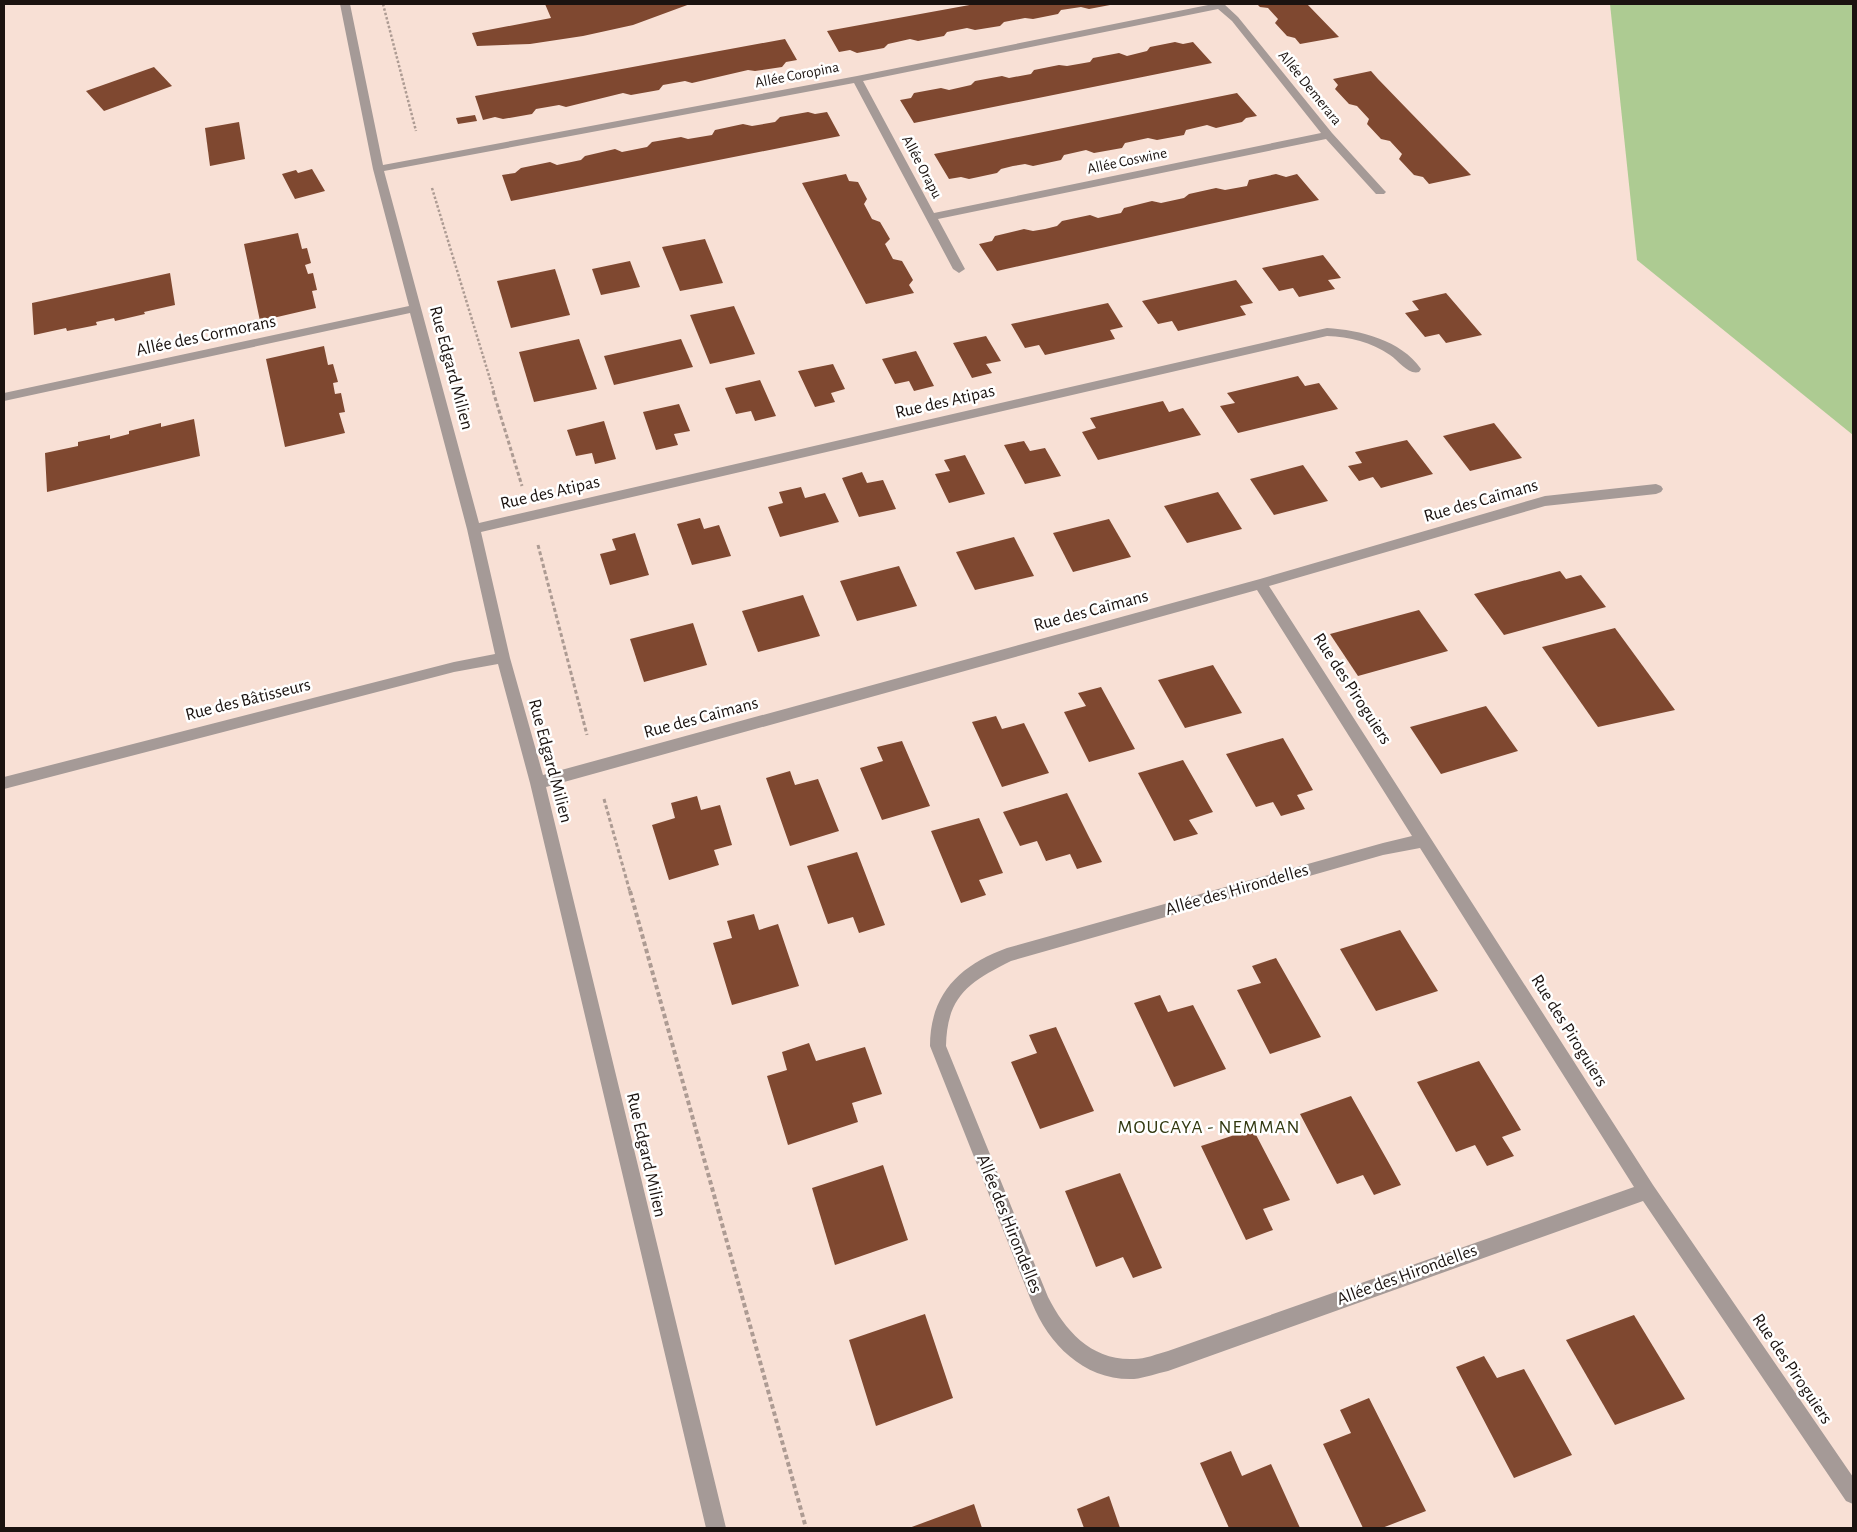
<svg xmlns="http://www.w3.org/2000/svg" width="1857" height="1532" viewBox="0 0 1857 1532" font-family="'Alegreya Sans',sans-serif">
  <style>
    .green { fill: #adcb92 }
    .building { fill: #7f4830 }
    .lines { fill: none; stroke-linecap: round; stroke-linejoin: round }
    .path-far2 { stroke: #ad9b93; stroke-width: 2.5; stroke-dasharray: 2.5 2; stroke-linecap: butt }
    .path-far1 { stroke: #ad9b93; stroke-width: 3; stroke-dasharray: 4 2.5; stroke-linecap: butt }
    .path { stroke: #ad9b93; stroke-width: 4; stroke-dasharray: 4.5 3; stroke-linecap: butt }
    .minor { fill: #a59a97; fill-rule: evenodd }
    .labels { text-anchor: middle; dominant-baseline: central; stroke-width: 5; stroke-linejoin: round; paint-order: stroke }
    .far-street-label { font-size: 15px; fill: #1b1310; stroke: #fff }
    .street-label { font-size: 18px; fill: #1b1310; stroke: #fff }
    .neighbourhood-label { font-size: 19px; letter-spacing: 1px; fill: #31370f; stroke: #fff }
  </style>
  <rect width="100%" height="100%" fill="#f8e0d5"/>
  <!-- green -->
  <polygon class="green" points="1610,4 1853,4 1853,435 1637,260"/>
  <!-- building -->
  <g class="building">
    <polygon points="545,4 690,4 633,25 583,36 530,44 477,46 472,33 551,18"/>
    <polygon points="975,4 1110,5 1089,9 1081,7 1061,10 1058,14 1033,19 1025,18 1004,22 1000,26 975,30 967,28 947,32 944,36 918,41 910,39 888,44 884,48 857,53 850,50 839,52 827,31"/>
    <polygon points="1257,4 1307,4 1339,37 1300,44 1295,38 1287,36 1275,23 1278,19 1268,8 1260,7"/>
    <polygon points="785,39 797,60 786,62 782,67 755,71 748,70 692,83 685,81 663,85 659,90 631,95 623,93 566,107 559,105 536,109 532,114 503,119 495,117 483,120 475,96"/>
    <polygon points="1175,42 1183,44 1193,42 1212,63 914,123 900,100 911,98 914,93 941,88 949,90 971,85 975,81 1002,76 1009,78 1031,74 1034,70 1059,65 1067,66 1090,62 1093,58 1119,53 1127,56 1147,51 1150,47"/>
    <polygon points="154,67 172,86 104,111 86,91"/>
    <polygon points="1371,71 1378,79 1471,175 1429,184 1423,177 1414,175 1399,159 1402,154 1390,141 1381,139 1367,124 1369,119 1357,106 1349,104 1335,89 1338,85 1333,79"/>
    <polygon points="1237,93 1257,116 1246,118 1242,122 1216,128 1207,125 1186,130 1184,135 1157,140 1148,138 1125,143 1122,148 1094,153 1086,150 1064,155 1061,160 1033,166 1025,164 1013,166 1001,169 997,173 969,179 961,177 949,179 934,154"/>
    <polygon points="808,112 815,114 827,112 840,136 511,201 502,175 515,173 521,168 550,162 557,165 581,160 585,156 615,149 622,152 647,147 652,142 681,137 688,139 712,135 715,130 743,124 752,126 775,122 780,117"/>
    <polygon points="475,115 477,121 458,124 456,118"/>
    <polygon points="239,122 245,159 210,166 205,128"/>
    <polygon points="312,169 325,191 295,199 282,174 296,170 298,173"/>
    <polygon points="846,174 849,181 858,182 867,199 864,204 872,219 880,222 890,239 885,244 893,259 902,261 913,280 909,285 914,293 866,304 802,183"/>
    <polygon points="1276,174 1286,177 1297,174 1319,200 997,271 979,244 992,241 995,236 1024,229 1033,231 1045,229 1057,226 1062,221 1090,215 1098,218 1121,213 1124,208 1152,201 1161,203 1184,198 1189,194 1216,188 1225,190 1247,186 1249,180"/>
    <polygon points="298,233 302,249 307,248 311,263 305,265 308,274 313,273 317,290 312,291 316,308 260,321 244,244"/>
    <polygon points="705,239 723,283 680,291 662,247"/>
    <polygon points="1323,255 1341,278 1328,280 1335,289 1299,297 1293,288 1279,291 1262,268"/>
    <polygon points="630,261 640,287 601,295 592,269"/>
    <polygon points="555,269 570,315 511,328 497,281"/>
    <polygon points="170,273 175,305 144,312 145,314 115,321 114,318 96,322 97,325 67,331 66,328 34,335 32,303"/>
    <polygon points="1236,280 1253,303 1240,306 1246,315 1178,331 1172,321 1158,324 1142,301"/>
    <polygon points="1446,293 1482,335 1446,343 1439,334 1425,337 1405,313 1419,310 1412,301"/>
    <polygon points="1108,303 1123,327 1110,330 1115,339 1045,355 1039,345 1025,348 1011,324"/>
    <polygon points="734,306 755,354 710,364 690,315"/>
    <polygon points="986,336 1001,361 986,364 992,373 972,378 953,343"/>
    <polygon points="579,339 597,389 534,402 519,352"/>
    <polygon points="681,339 693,367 614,385 604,356"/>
    <polygon points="324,346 328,365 333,364 338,382 333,383 335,394 341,393 345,412 339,413 345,433 285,447 266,359"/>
    <polygon points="916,351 934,386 914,391 909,381 895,384 882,359"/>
    <polygon points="833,364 845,389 831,393 835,402 815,407 798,371"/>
    <polygon points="1298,376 1305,386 1319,383 1338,409 1238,433 1220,406 1235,403 1227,393"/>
    <polygon points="760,380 776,416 755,421 751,411 736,414 725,388"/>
    <polygon points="1163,401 1169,412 1183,408 1201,435 1098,460 1082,432 1096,428 1090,418"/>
    <polygon points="679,404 690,431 674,434 678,445 656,450 643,412"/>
    <polygon points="194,419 200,456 47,492 45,453 78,446 78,442 110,435 110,439 129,434 129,431 161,423 161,427"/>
    <polygon points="604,421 616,459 595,464 592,453 576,456 567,430"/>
    <polygon points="1494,423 1522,458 1470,471 1443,436"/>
    <polygon points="1407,440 1433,474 1381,488 1373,477 1359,481 1348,466 1362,463 1355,452"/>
    <polygon points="1024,441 1030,451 1045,448 1061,476 1025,484 1004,445"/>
    <polygon points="965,455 985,494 949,503 935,474 950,471 944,460"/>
    <polygon points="1303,465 1328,501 1274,515 1250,479"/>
    <polygon points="862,472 867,483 883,480 896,509 859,517 842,478"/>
    <polygon points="801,487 805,498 825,493 839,522 780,537 768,507 783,503 779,492"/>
    <polygon points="1218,492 1242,529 1187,543 1164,506"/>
    <polygon points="700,518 704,529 719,525 731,556 692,565 677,524"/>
    <polygon points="1109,519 1131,557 1073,572 1053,533"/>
    <polygon points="635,533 649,575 610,585 600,554 616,550 612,539"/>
    <polygon points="1014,537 1034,576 975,590 956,552"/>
    <polygon points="899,566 917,606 857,621 840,581"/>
    <polygon points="1560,571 1566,579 1581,575 1606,607 1504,635 1474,594"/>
    <polygon points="803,595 820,636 758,652 742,611"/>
    <polygon points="1419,610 1448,651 1358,676 1330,634"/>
    <polygon points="693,623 707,665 644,682 630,639"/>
    <polygon points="1615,628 1675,710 1598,727 1542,647"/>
    <polygon points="1213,665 1242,713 1185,728 1158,680"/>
    <polygon points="1101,687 1135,749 1089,762 1064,712 1086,706 1078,693"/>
    <polygon points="1486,706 1518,751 1441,774 1410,727"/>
    <polygon points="996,716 1002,729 1024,723 1049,773 1002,787 972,722"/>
    <polygon points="1283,738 1313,790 1297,795 1305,809 1281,816 1273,802 1256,807 1226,754"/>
    <polygon points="902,741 930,806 882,820 860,768 883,761 877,747"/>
    <polygon points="1183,760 1213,812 1189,820 1198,834 1174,841 1138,773"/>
    <polygon points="790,771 795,785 818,779 839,831 790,846 766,778"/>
    <polygon points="1067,793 1089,837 1102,862 1077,869 1070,854 1046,861 1037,841 1020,846 1003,812"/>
    <polygon points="697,796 701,810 720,805 732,845 714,850 719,865 669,880 652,825 675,818 671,803"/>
    <polygon points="979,818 1003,873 979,880 986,895 961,903 931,831"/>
    <polygon points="857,852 885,925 859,933 853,917 828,924 807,866"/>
    <polygon points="754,914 759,930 778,924 799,986 732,1005 713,943 732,938 727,921"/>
    <polygon points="1400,930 1438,991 1376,1011 1340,949"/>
    <polygon points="1276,958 1321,1037 1270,1054 1237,990 1261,983 1252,966"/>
    <polygon points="1160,995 1168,1012 1193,1005 1226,1069 1174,1087 1134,1003"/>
    <polygon points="1056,1027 1094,1111 1040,1129 1011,1062 1037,1053 1029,1035"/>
    <polygon points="809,1043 816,1061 865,1047 882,1094 852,1103 858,1122 788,1145 767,1076 787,1070 782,1052"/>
    <polygon points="1479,1061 1521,1130 1502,1137 1514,1156 1487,1166 1475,1145 1456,1152 1417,1082"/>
    <polygon points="1351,1096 1390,1165 1401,1185 1374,1195 1363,1175 1337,1184 1300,1114"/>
    <polygon points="1253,1129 1290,1200 1263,1209 1273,1230 1246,1240 1201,1146"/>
    <polygon points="883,1165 908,1240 835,1265 812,1188"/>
    <polygon points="1120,1173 1162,1268 1133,1278 1123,1257 1096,1267 1065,1191"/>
    <polygon points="925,1314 953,1398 876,1426 849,1340"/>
    <polygon points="1634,1315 1685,1399 1615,1425 1566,1340"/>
    <polygon points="1484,1356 1497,1378 1524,1369 1572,1455 1514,1478 1456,1367"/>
    <polygon points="1369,1398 1426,1511 1382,1528 1363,1528 1323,1444 1351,1433 1340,1410"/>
    <polygon points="1231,1451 1242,1476 1271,1464 1300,1528 1229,1528 1200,1463"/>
    <polygon points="1109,1496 1120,1528 1084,1528 1077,1509"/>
    <polygon points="974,1504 982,1528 909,1528"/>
  </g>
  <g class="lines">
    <!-- path-far2 -->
    <g class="path-far2">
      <polyline points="383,4 416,131"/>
      <polyline points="432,188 494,392"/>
    </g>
    <!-- path-far1 -->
    <g class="path-far1">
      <polyline points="493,391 522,486"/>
      <polyline points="538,545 587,735"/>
      <polyline points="604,799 630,892"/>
    </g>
    <!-- path -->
    <polyline class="path" points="630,891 806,1528"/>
    <!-- minor -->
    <path class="minor" d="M340 4H350L383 165 857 76 1213 4H1224L1238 17 1332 133 1384 190 1386 192 1384 194H1376L1326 139 938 219 965 269 959 273 953 269 854 83 384 171 479 523 1327 328C1360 330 1401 340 1421 369L1419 372C1408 375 1399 361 1390 355 1371 342 1350 337 1327 336L481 532 510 658 543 775 1260 579 1545 496 1656 484 1661 486 1663 489 1661 492 1656 494 1545 506 1269 586 1653 1185 1853 1477V1504L1846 1501 1643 1201 1168 1371C1157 1373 1145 1378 1134 1379 1085 1381 1049 1345 1032 1303L930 1046C930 994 960 965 1007 948L1383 843 1412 836 1257 590 546 787 726 1528H706L530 783 498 664 454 672 4 789V777L454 662 495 654 467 529 410 313 4 401V393L409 306 373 169ZM1218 9 1232 21 1321 133 934 213 863 81ZM1420 848 1634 1187 1168 1351C1157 1354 1145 1359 1134 1359 1092 1361 1065 1331 1048 1297L946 1046C947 996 969 982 1011 961L1383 855Z"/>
  </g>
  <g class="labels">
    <!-- far-street labels -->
    <g class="far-street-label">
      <text transform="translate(797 75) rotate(-11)">Allée Coropina</text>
      <text transform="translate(1310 88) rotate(51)">Allée Demerara</text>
      <text transform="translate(1127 161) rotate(-12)">Allée Coswine</text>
      <text transform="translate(922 167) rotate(62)">Allée Orapu</text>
    </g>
    <!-- street labels -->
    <g class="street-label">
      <text transform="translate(206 336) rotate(-12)">Allée des Cormorans</text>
      <text transform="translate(451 368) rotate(75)">Rue Edgard Milien</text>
      <text transform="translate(945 402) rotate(-13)">Rue des Atipas</text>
      <text transform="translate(550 493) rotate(-13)">Rue des Atipas</text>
      <text transform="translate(1481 501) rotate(-16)">Rue des Caïmans</text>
      <text transform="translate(1091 611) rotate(-15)">Rue des Caïmans</text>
      <text transform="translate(1352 689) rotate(57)">Rue des Piroguiers</text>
      <text transform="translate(248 700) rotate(-14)">Rue des Bâtisseurs</text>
      <text transform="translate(701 718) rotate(-15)">Rue des Caïmans</text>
      <text transform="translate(550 761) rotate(75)">Rue Edgard Milien</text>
      <text transform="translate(1237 890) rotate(-16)">Allée des Hirondelles</text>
      <text transform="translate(1569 1031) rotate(58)">Rue des Piroguiers</text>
      <text transform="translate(646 1155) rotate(77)">Rue Edgard Milien</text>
      <text transform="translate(1009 1224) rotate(68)">Allée des Hirondelles</text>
      <text transform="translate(1407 1275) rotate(-20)">Allée des Hirondelles</text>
      <text transform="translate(1792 1369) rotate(56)">Rue des Piroguiers</text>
    </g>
    <!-- neighbourhood labels -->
    <g class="neighbourhood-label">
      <text x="1209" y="1127">MOUCAYA - NEMMAN</text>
    </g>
  </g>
  <!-- border -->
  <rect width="1857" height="1532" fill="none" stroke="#1b1310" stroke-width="10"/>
</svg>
